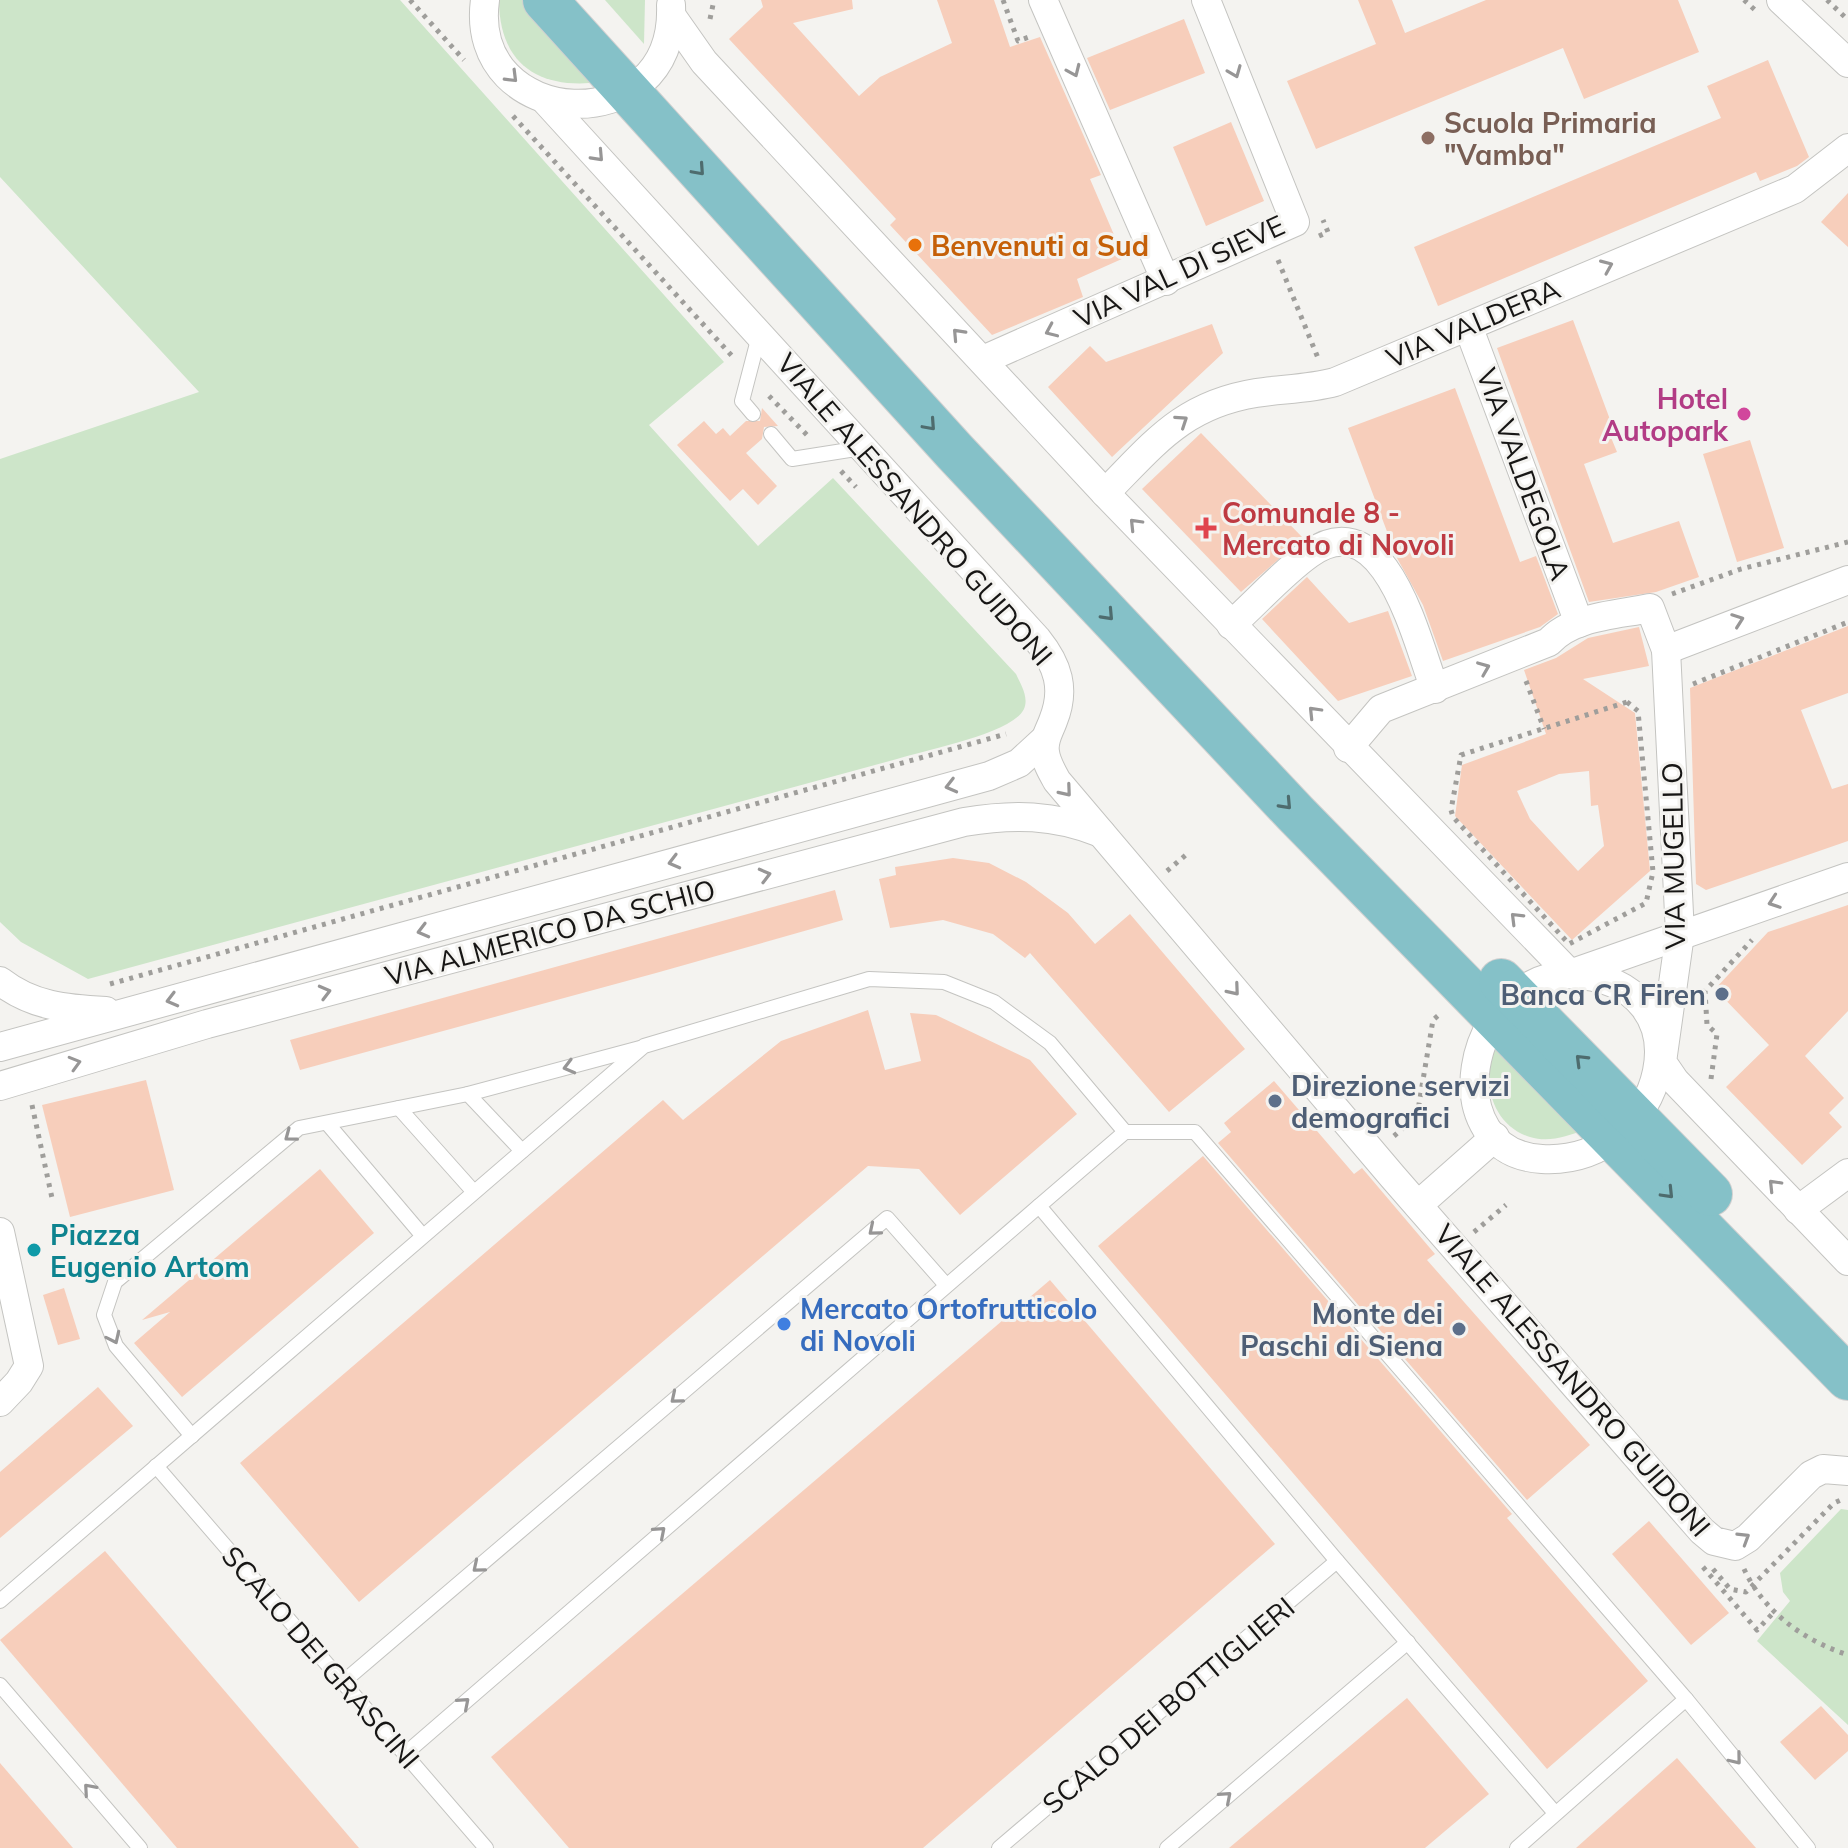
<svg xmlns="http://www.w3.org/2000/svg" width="1848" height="1848" viewBox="0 0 1848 1848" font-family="Mulish,sans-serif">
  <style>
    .green { fill: #cde5c9 }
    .building { fill: #f7cebb; fill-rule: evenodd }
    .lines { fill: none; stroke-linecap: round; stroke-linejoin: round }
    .lane-casing { stroke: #c4c4c1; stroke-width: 16 }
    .street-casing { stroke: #c4c4c1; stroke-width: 30 }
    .primary-casing { stroke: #d1d0d0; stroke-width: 46 }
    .path { stroke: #9f9e9b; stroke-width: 5; stroke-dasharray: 4 6; stroke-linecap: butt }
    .lane { stroke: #fff; stroke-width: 14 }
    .street { stroke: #fff; stroke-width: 28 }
    .primary { stroke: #85c1c8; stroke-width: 44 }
    .oneway { stroke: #979696 }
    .oneway2 { stroke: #4e6c6e }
    .education-dot { fill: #8d6e63; stroke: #f4f3f0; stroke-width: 3 }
    .food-dot { fill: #e8710a; stroke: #f4f3f0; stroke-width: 3 }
    .hotel-dot { fill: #d1479c; stroke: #f4f3f0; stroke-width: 3 }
    .health-dot { fill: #e0444e; stroke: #f4f3f0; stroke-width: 3 }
    .service-dot { fill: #5c6f8a; stroke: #f4f3f0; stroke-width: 3 }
    .culture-dot { fill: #0f9aa8; stroke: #f4f3f0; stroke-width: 3 }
    .shop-dot { fill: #3f7fe0; stroke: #f4f3f0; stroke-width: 3 }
    .labels { text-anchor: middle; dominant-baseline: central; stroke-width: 6; stroke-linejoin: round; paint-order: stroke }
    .education-label { font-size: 28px; font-weight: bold; fill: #785e54; stroke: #f4f3f0; text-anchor: start }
    .food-label { font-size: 28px; font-weight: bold; fill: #c56008; stroke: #f4f3f0; text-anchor: start }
    .street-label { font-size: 28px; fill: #171615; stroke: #f4f3f0 }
    .hotel-label { font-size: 28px; font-weight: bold; fill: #b23c85; stroke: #f4f3f0; text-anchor: end }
    .health-label { font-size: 28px; font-weight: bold; fill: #be3a42; stroke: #f4f3f0; text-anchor: start }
    .service-label { font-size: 28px; font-weight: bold; fill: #4e5e75; stroke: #f4f3f0; text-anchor: end }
    .culture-label { font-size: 28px; font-weight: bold; fill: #0d838f; stroke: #f4f3f0; text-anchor: start }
    .shop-label { font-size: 28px; font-weight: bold; fill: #366cbe; stroke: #f4f3f0; text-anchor: start }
  </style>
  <rect width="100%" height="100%" fill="#f4f3f0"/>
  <!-- green -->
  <g class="green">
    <path d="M0 0H400L724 362 649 425 758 546 833 478 1016 674C1021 685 1029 697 1024 709 1012 734 924 750 897 759L88 979 21 942 0 922V459L199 392 0 177Z"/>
    <path d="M499 0H526L600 82C539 90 499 64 499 0Z"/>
    <polygon points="605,0 645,0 644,44"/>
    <path d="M1498 1043 1585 1130C1567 1136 1549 1143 1530 1137 1490 1125 1479 1075 1498 1043Z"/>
    <polygon points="1841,1509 1848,1510 1848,1725 1757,1641 1790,1601 1783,1592 1780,1573"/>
  </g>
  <!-- building -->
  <g class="building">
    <polygon points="761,0 852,0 853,9 793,23 859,96 880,77 952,43 937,0 994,0 1010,47 1040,37 1101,175 1090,179 1124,258 1077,279 1083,297 992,335 890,225 896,219 729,39 763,7"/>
    <polygon points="1358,0 1392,0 1405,33 1486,0 1678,0 1699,52 1584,99 1563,48 1316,149 1287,81 1376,44"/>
    <polygon points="1184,19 1205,73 1110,110 1087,58"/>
    <polygon points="1768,60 1809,157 1797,166 1760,181 1756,172 1438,306 1414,247 1721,118 1707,86"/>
    <polygon points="1231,122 1264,201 1206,226 1173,147"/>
    <polygon points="1848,193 1848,247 1821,222"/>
    <polygon points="1573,320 1615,433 1610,435 1617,452 1584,464 1613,543 1679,521 1699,577 1656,592 1589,602 1497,348"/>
    <polygon points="1212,324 1223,353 1112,457 1048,387 1090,346 1106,362"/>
    <polygon points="1455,388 1520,562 1536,556 1558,614 1540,627 1443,661 1423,605 1397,558 1348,428"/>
    <polygon points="762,408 778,426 764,427 762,439 746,453 777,486 758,505 743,489 730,501 677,445 704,421 716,434 723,428 730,436 746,421 760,421"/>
    <polygon points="1201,433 1303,538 1241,592 1142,489"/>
    <polygon points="1750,440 1784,548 1737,562 1703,454"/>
    <polygon points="1307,577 1349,623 1388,611 1412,676 1338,701 1262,619"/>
    <polygon points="1848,626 1848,693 1801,710 1832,789 1848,784 1848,841 1706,890 1696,884 1690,688"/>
    <path d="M1639 627 1649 666 1583 679 1635 713 1650 871 1572 940 1455 816 1462 765 1546 734 1524 670 1556 658 1588 638ZM1589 771 1591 806 1598 805 1604 846 1578 871 1530 819 1517 791 1559 774Z"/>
    <polygon points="953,858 989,863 1026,882 1068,913 1095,944 1130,914 1245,1049 1169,1112 1030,953 1025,958 993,934 943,920 890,928 879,879 896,875 895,867"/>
    <polygon points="835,890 843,920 656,973 300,1070 290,1040"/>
    <polygon points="1848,905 1848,1011 1805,1056 1844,1098 1829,1113 1842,1127 1802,1165 1726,1087 1769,1045 1715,989 1768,932"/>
    <polygon points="868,1010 885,1070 921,1061 910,1013 936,1015 1030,1060 1077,1114 960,1215 919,1169 868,1166 359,1602 240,1463 663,1100 683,1120 781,1041"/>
    <polygon points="146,1080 174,1190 70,1217 42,1105"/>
    <polygon points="1274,1081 1354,1174 1362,1168 1435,1254 1427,1260 1590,1445 1527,1500 1218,1143 1231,1132 1224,1123"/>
    <polygon points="1203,1156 1512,1514 1507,1518 1648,1681 1547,1769 1098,1246"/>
    <polygon points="320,1169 374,1233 182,1397 134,1343 170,1312 142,1320"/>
    <polygon points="1050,1280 1275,1544 923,1848 569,1848 491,1757"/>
    <polygon points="64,1288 80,1339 58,1345 43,1295"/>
    <polygon points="98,1387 133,1426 0,1538 0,1472"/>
    <polygon points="1649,1521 1729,1613 1691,1645 1612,1554"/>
    <polygon points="105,1551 359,1848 177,1848 0,1640"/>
    <polygon points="1407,1698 1489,1794 1425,1848 1229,1848"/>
    <polygon points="1821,1706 1848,1735 1848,1751 1815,1780 1780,1742"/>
    <polygon points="1677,1758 1756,1848 1576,1848"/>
    <polygon points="0,1763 73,1848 0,1848"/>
  </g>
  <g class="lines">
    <defs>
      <g id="lane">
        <polyline points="753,414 742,401 760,332"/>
        <polyline points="771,434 792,459 862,448"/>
        <polyline points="468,1094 522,1151"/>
        <polyline points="399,1108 473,1191"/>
        <polyline points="327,1123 422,1235"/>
        <polyline points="1125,1132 1039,1206 1337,1561 1555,1813"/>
        <polyline points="192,1436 116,1346 104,1315 115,1282 299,1128 468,1094 640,1048"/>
        <polyline points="156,1466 486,1848"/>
        <polyline points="0,1601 644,1046 869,979 944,982 994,1002 1050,1043 1125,1132 1195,1132 1686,1699 1517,1848"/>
        <polyline points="342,1683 887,1218 946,1285"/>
        <polyline points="0,1685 140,1848"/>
        <polyline points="1686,1699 1808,1848"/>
        <polyline points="405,1754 1039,1206"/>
        <polyline points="999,1848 1337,1561"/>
        <polyline points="1167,1848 1408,1642"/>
      </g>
      <g id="street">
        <path d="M485 0C467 131 677 144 671 5"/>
        <polyline points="1043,0 1166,281"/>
        <polyline points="1781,0 1848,63"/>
        <polyline points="671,15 704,62 1105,493 1570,974 1848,877"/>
        <path d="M545 100 1037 639C1058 665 1066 689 1053 721 1049 732 1043 740 1045 752 1046 762 1052 772 1057 781L1393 1177 1702 1531 1714 1541 1735 1546 1748 1538 1811 1475 1823 1469 1848 1471"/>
        <polyline points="1468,326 1579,623"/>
        <polyline points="983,360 1295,222 1206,0"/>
        <path d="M1105 493C1154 444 1182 405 1256 393 1282 389 1309 389 1335 382L1795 189 1848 148"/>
        <path d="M1231 625C1257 602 1281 574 1309 554 1386 499 1417 644 1435 689"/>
        <polyline points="1666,650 1848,580"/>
        <path d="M1348 748 1381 709 1549 642C1572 616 1617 615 1650 608L1666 650 1680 934 1662 1062 1675 1081 1848 1261"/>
        <path d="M1570 974C1715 981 1666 1166 1542 1159 1436 1153 1462 982 1570 974Z"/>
        <path d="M0 981C32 1006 66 1009 106 1011"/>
        <polyline points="0,1047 989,776 1019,763 1044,740"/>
        <path d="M0 1086 207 1024 964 822C1013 814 1053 814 1101 833"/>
        <polyline points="1418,1205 1495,1137"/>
        <polyline points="1798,1210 1848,1173"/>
        <polyline points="0,1232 29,1366 19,1382 0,1402"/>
      </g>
      <g id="primary">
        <polyline points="545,0 955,452 1295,813 1848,1378"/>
        <polyline points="1501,981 1710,1194"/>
      </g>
    </defs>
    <!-- lane casing -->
    <use href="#lane" class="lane-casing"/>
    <!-- street casing -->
    <use href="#street" class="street-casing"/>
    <!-- primary casing -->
    <use href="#primary" class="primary-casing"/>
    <!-- path -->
    <g class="path">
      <polyline points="410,0 464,60"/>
      <polyline points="1003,0 1018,41 1029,37"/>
      <polyline points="1744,0 1755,10"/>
      <polyline points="1827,0 1848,20"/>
      <polyline points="710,19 714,0"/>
      <polyline points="513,116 733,357"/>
      <polyline points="1319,236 1328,232 1323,220"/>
      <polyline points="1278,260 1318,358"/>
      <polyline points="769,396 807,435"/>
      <polyline points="841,471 856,487"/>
      <polyline points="1672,594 1741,569 1848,542"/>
      <polyline points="1526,681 1544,729"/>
      <polyline points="1693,684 1848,622"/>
      <polygon points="1627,702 1638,711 1653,872 1646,903 1569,944 1453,817 1451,810 1461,755"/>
      <polyline points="1167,871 1187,854"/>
      <polyline points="110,984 1006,734"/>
      <polyline points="1711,1079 1717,1034 1707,1025 1705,991 1752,940"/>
      <polyline points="32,1105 52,1198"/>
      <polyline points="1394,1136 1417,1116 1433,1020 1441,1013"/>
      <polyline points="1474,1232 1506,1205"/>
      <polyline points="1703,1567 1757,1630 1774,1612"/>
      <polyline points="1713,1569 1730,1589 1746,1592 1834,1503 1843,1499"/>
      <path d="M1744 1569C1764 1612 1803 1640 1848 1655"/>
    </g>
    <!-- lane -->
    <use href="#lane" class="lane"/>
    <!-- street -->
    <use href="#street" class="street"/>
    <!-- primary -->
    <use href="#primary" class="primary"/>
  </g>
  <!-- one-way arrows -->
  <defs><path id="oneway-chevron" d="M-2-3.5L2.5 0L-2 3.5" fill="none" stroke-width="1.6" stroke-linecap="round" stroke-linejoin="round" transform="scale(2)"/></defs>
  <g class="oneway">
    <use href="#oneway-chevron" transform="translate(1074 71) rotate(66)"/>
    <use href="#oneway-chevron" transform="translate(1235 72) rotate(68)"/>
    <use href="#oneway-chevron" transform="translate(512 77) rotate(45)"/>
    <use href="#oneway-chevron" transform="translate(598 156) rotate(47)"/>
    <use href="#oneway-chevron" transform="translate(1607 266) rotate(-23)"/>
    <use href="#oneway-chevron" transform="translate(1051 331) rotate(156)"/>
    <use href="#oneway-chevron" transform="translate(958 334) rotate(-133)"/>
    <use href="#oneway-chevron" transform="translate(1182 421) rotate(-34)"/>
    <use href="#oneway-chevron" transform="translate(1135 524) rotate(-134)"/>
    <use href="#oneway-chevron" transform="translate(1738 620) rotate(-20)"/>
    <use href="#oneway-chevron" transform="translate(1484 668) rotate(-22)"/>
    <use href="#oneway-chevron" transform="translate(1314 712) rotate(-134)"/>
    <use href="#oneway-chevron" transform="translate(951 786) rotate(166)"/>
    <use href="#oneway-chevron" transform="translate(1066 791) rotate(50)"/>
    <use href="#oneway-chevron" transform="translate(674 862) rotate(165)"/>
    <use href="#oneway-chevron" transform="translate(765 875) rotate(-15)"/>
    <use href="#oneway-chevron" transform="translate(1774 902) rotate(161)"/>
    <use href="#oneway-chevron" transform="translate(1516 918) rotate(-135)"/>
    <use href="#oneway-chevron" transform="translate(423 931) rotate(165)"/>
    <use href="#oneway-chevron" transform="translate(1234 990) rotate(50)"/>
    <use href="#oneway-chevron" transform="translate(325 992) rotate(-15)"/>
    <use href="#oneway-chevron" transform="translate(172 1000) rotate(165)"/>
    <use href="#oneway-chevron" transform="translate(75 1063) rotate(-16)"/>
    <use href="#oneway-chevron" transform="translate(569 1067) rotate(165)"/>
    <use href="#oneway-chevron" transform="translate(290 1136) rotate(143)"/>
    <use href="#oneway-chevron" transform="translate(1774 1185) rotate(-134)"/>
    <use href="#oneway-chevron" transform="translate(874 1230) rotate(140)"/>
    <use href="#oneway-chevron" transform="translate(114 1338) rotate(65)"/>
    <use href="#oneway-chevron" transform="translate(676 1398) rotate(140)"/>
    <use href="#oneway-chevron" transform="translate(660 1532) rotate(-41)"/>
    <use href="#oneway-chevron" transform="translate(1744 1538) rotate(-32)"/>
    <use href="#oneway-chevron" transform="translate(478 1567) rotate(140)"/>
    <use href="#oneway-chevron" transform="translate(464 1703) rotate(-41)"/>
    <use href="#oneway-chevron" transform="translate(1736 1759) rotate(51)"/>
    <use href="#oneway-chevron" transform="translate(89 1789) rotate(-131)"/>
    <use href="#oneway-chevron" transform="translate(1226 1797) rotate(-41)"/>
  </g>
  <g class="oneway2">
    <use href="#oneway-chevron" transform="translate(699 170) rotate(48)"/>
    <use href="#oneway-chevron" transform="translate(930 425) rotate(48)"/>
    <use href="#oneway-chevron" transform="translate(1108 615) rotate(47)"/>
    <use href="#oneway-chevron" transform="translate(1286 804) rotate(47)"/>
    <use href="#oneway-chevron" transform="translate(1581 1060) rotate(-135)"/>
    <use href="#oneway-chevron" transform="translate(1668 1193) rotate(46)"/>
  </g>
  <!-- markers -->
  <circle class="education-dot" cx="1428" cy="138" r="8"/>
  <circle class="food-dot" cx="915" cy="245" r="8"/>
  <circle class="hotel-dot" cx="1744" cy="414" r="8"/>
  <path class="health-dot" d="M1202 516h8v8h8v8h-8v8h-8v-8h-8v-8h8z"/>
  <g class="service-dot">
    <circle cx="1722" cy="994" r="8"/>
    <circle cx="1275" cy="1101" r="8"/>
    <circle cx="1459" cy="1329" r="8"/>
  </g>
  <circle class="culture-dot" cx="34" cy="1250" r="8"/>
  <circle class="shop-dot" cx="784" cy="1324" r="8"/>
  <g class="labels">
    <!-- education labels -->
    <g class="education-label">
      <text x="1444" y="122">Scuola Primaria<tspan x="1444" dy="32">"Vamba"</tspan></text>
    </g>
    <!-- food labels -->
    <g class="food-label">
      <text x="931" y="245">Benvenuti a Sud</text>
    </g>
    <!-- street labels -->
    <g class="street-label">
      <text transform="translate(1179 271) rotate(-25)">VIA VAL DI SIEVE</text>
      <text transform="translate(1473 323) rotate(-23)">VIA VALDERA</text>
      <text transform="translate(1524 474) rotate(70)">VIA VALDEGOLA</text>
      <text transform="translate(915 509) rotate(49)">VIALE ALESSANDRO GUIDONI</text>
      <text transform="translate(1673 856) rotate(-91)">VIA MUGELLO</text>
      <text transform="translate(550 932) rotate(-15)">VIA ALMERICO DA SCHIO</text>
      <text transform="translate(1573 1380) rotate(49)">VIALE ALESSANDRO GUIDONI</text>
      <text transform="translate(321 1657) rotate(49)">SCALO DEI GRASCINI</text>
      <text transform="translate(1168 1705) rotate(-40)">SCALO DEI BOTTIGLIERI</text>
    </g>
    <!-- hotel labels -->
    <g class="hotel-label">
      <text x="1728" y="398">Hotel<tspan x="1728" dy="32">Autopark</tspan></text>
    </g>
    <!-- health labels -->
    <g class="health-label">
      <text x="1222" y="512">Comunale 8 -<tspan x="1222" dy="32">Mercato di Novoli</tspan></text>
    </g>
    <!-- service labels -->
    <g class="service-label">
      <text x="1706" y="994">Banca CR Firen</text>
      <text x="1291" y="1085" text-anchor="start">Direzione servizi<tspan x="1291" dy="32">demografici</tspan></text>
      <text x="1443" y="1313">Monte dei<tspan x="1443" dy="32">Paschi di Siena</tspan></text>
    </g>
    <!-- culture labels -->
    <g class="culture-label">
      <text x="50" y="1234">Piazza<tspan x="50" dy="32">Eugenio Artom</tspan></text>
    </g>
    <!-- shop labels -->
    <g class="shop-label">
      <text x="800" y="1308">Mercato Ortofrutticolo<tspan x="800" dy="32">di Novoli</tspan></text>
    </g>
  </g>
</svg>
